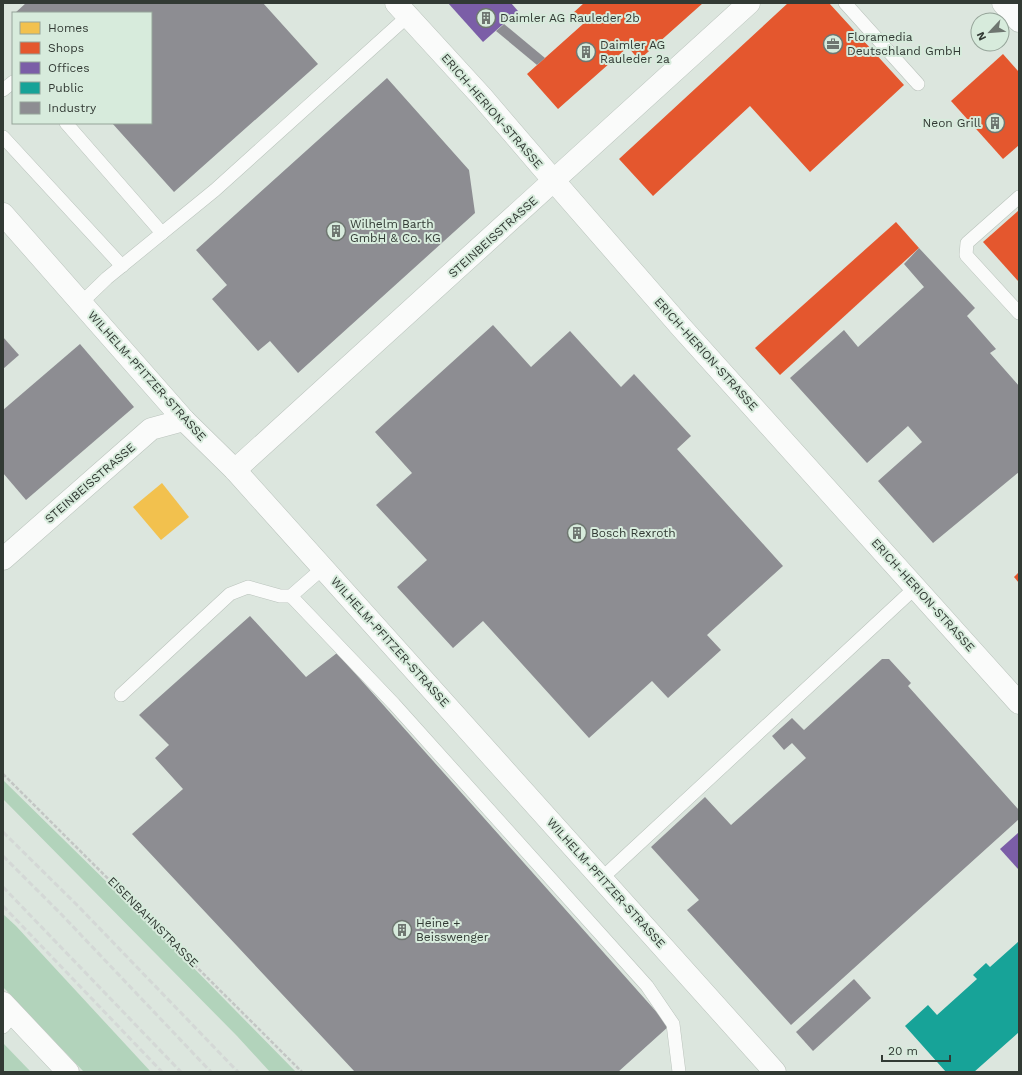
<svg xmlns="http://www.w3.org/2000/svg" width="1022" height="1075" viewBox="0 0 1022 1075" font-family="'Work Sans',sans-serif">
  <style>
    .green { fill: #b2d3bb }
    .homes { fill: #f2c14e }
    .shops { fill: #e4572e }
    .offices { fill: #7b5ea7 }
    .public { fill: #17a398 }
    .industry { fill: #8d8d92 }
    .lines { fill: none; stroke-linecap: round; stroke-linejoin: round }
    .lane-casing { stroke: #bac3bc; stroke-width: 14 }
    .street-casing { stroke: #bac3bc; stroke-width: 23 }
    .path { stroke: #c3c6c4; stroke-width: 2.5; stroke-dasharray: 4 2; stroke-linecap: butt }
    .lane { stroke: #fafbfa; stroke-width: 13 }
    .street { stroke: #fafbfa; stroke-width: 22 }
    .rail { stroke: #d4d8d6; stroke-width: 3; stroke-dasharray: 6 3; stroke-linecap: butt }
    .labels { text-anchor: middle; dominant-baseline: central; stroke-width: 4; stroke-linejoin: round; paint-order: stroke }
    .poi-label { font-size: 12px; fill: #323a34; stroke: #d7ebdc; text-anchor: start }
    .street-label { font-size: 12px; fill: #323a34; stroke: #d7ebdc }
  </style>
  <rect width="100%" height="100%" fill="#dce6de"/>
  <!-- green -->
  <g class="green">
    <polygon points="3,780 174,948 296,1072 270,1072 237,1036 3,799"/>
    <polygon points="3,914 16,926 151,1072 84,1072 3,987"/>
    <polygon points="3,1043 31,1072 3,1071"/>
  </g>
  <!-- homes -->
  <polygon class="homes" points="162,483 189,517 161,540 133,507"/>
  <!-- shops -->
  <g class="shops">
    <polygon points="584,3 703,3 639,60 628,47 558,109 527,74 583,24 573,13"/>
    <polygon points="788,3 829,3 904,85 810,172 750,106 653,196 619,159"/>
    <polygon points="1003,54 1019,72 1019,145 1003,159 951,101"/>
    <polygon points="1019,210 1019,282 983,242"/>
    <polygon points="896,222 919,248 780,375 755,348"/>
    <polygon points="1019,572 1019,583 1014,577"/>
  </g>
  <!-- offices -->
  <g class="offices">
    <polygon points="448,3 511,3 518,11 483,42"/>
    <polygon points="1019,832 1019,870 1000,849"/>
  </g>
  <!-- public -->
  <polygon class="public" points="1019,941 1019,1032 974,1072 946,1072 905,1026 928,1005 937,1015 977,979 973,975 986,963 990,967"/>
  <!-- industry -->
  <g class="industry">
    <polygon points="26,3 263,3 318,64 174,192 112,123 151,123 151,13 15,13"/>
    <polygon points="504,24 545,58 537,65 496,31"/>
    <polygon points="387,78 469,170 475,213 298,373 270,341 258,351 212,299 227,285 196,250"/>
    <polygon points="919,248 975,308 967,316 996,349 990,353 1019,386 1019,472 933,543 878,481 922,442 908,426 867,463 790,378 844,330 858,347 924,287 904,264"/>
    <polygon points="493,325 531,367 570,331 621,387 634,374 691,436 677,449 783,566 707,635 721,650 668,698 652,681 589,738 483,621 453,648 397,587 427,560 376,505 412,473 375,432"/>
    <polygon points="3,337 19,355 3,369"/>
    <polygon points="80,344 134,407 26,500 3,473 3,410"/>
    <polygon points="250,616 306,677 337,653 669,1026 618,1072 355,1072 132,834 183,789 155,758 169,745 139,715"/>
    <polygon points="882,659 889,659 911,683 908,686 1019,810 1019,819 791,1025 687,910 699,900 651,847 705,797 731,825 806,758 792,743 784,750 772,736 792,718 804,730"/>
    <polygon points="854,979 871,998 813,1051 796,1032"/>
  </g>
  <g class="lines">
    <defs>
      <g id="lane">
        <polyline points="845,3 918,84"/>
        <polyline points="3,90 13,82"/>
        <polyline points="66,123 162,233"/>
        <polyline points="3,137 122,266"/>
        <polyline points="1019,197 967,243 966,255 1019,313"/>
        <polyline points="81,303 107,278 215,190 408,16"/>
        <polyline points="291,596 394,704 647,986 673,1024 679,1072"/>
        <polyline points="121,695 230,594 248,587 280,596 291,596 323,568"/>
        <polyline points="601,879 916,587"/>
        <polyline points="3,1027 14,1014"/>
      </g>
      <g id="street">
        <polyline points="396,3 482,97 554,181 681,327 1019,703"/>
        <polyline points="1003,3 1019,21"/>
        <polyline points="3,214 184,420 235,470 775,1072"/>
        <polyline points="235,470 749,3"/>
        <polyline points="3,559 151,429 184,420"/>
        <polyline points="3,1003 68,1072"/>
      </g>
    </defs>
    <!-- lane casing -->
    <use href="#lane" class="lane-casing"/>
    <!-- street casing -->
    <use href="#street" class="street-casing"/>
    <!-- path -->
    <polyline class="path" points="3,774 302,1072"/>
    <!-- lane -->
    <use href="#lane" class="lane"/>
    <!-- street -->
    <use href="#street" class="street"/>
    <!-- rail -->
    <g class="rail">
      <polyline points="3,832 78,906 238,1072"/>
      <polyline points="3,856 62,915 211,1072"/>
      <polyline points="3,887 181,1072"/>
      <polyline points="3,906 162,1072"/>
    </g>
  </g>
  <!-- icons -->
  <defs>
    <symbol id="building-ring" viewBox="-11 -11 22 22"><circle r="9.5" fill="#d7ebdc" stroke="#6e7670" stroke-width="1.5"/><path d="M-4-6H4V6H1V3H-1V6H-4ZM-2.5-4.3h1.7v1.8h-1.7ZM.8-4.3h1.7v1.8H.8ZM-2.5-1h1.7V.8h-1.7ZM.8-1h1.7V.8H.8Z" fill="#6e7670"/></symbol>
    <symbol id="office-ring" viewBox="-11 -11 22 22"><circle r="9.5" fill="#d7ebdc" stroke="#6e7670" stroke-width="1.5"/><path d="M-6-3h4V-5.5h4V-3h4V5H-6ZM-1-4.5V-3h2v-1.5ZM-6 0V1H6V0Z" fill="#6e7670"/></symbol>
  </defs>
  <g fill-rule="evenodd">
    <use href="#building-ring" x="475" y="7" width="22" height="22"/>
    <use href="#office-ring" x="822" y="33" width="22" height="22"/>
    <use href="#building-ring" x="575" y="41" width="22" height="22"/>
    <use href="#building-ring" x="984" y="112" width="22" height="22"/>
    <use href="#building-ring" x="325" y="220" width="22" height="22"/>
    <use href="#building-ring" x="566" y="522" width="22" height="22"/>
    <use href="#building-ring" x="391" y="919" width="22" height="22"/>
  </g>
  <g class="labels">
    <!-- poi labels -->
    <g class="poi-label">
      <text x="500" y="18">Daimler AG Rauleder 2b</text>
      <text x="847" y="37">Floramedia<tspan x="847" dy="14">Deutschland GmbH</tspan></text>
      <text x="600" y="45">Daimler AG<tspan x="600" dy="14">Rauleder 2a</tspan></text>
      <text x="981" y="123" text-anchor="end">Neon Grill</text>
      <text x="350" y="224">Wilhelm Barth<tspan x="350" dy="14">GmbH &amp; Co. KG</tspan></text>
      <text x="591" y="533">Bosch Rexroth</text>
      <text x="416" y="923">Heine +<tspan x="416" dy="14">Beisswenger</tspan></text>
    </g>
    <!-- street labels -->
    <g class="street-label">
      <text transform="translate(492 111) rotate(49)">ERICH-HERION-STRASSE</text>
      <text transform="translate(493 237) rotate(-42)">STEINBEISSTRASSE</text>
      <text transform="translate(706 354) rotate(48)">ERICH-HERION-STRASSE</text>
      <text transform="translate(147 376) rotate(48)">WILHELM-PFITZER-STRASSE</text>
      <text transform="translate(90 483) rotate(-41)">STEINBEISSTRASSE</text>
      <text transform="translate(923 595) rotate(48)">ERICH-HERION-STRASSE</text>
      <text transform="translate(390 642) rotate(48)">WILHELM-PFITZER-STRASSE</text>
      <text transform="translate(606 883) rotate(48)">WILHELM-PFITZER-STRASSE</text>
      <text transform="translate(153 922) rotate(45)">EISENBAHNSTRASSE</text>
    </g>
  </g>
  <!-- border -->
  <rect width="1022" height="1075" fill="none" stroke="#323a34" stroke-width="8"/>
  <!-- legend -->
  <rect x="12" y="12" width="140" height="112" fill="#d7ebdc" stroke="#95a499"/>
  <rect x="20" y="22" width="20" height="12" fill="#f2c14e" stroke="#95a499"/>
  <text x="48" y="32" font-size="12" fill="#323a34">Homes</text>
  <rect x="20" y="42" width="20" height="12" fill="#e4572e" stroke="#95a499"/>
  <text x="48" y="52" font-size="12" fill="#323a34">Shops</text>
  <rect x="20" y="62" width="20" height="12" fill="#7b5ea7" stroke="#95a499"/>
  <text x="48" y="72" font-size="12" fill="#323a34">Offices</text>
  <rect x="20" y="82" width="20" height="12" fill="#17a398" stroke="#95a499"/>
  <text x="48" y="92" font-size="12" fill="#323a34">Public</text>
  <rect x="20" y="102" width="20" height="12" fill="#8d8d92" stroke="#95a499"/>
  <text x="48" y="112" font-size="12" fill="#323a34">Industry</text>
  <!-- north arrow -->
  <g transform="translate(990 32) rotate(244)"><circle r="19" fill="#d7ebdc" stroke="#95a499"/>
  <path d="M0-3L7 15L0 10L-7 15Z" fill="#6e7670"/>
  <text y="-6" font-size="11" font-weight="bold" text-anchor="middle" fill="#323a34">N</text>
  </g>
  <!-- scale -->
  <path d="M882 1055v6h68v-6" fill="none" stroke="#323a34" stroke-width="2"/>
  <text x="888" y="1055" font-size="12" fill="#323a34" stroke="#d7ebdc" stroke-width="3" paint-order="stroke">20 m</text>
</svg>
